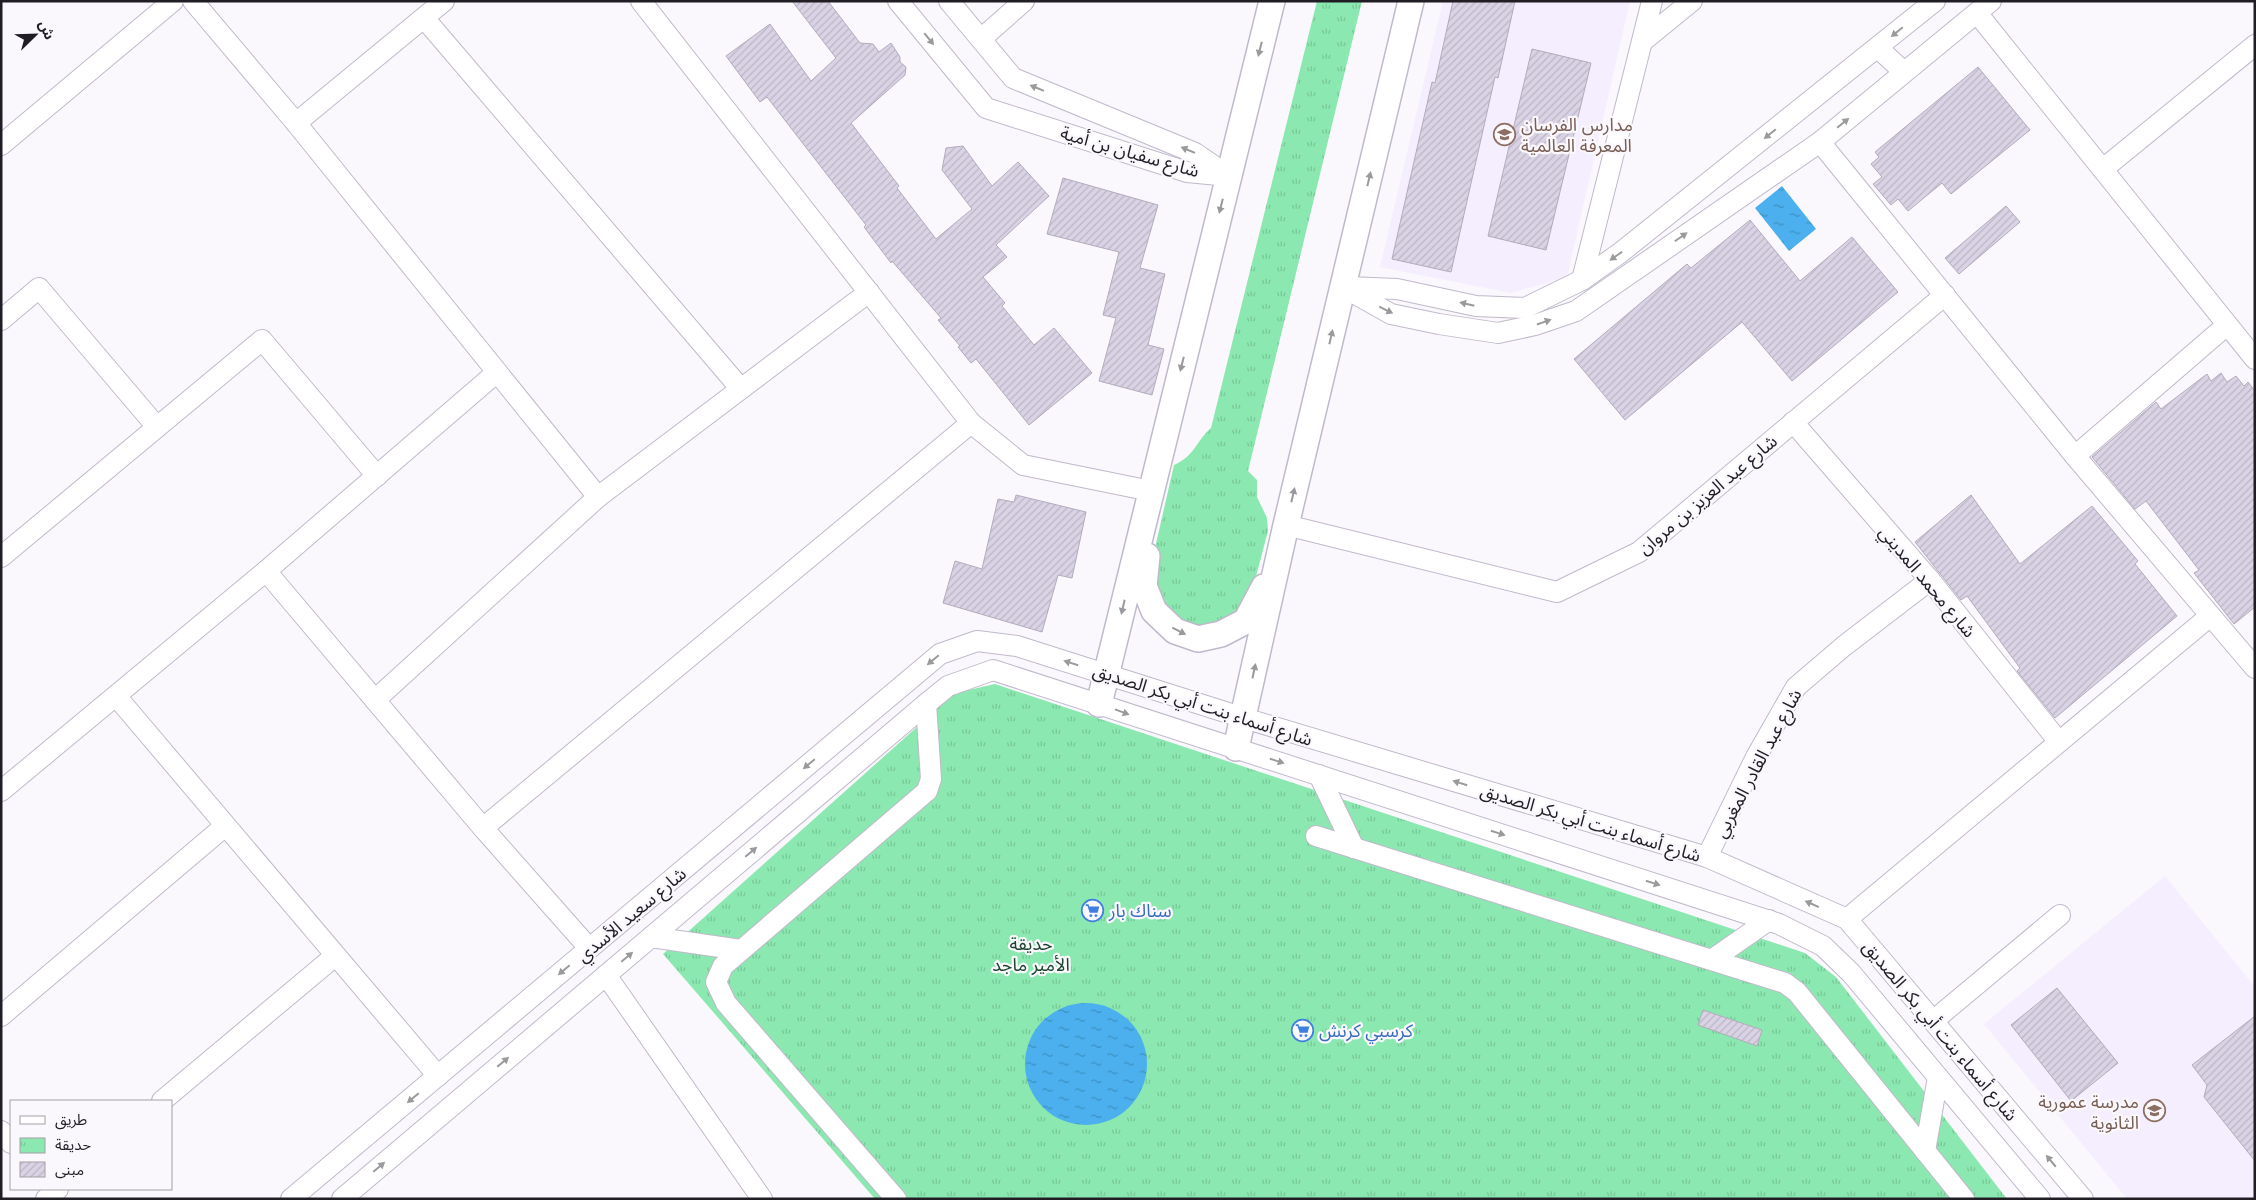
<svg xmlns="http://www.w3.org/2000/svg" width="2256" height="1200" viewBox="0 0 2256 1200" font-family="Lato,'Noto Sans Arabic',sans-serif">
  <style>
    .built { fill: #f4eefe }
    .park { fill: url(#park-tufts) }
    .water { fill: url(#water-ripples) }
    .building { fill: url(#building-hatch); stroke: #b2abbc }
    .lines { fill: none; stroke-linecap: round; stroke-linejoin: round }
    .minor-casing { stroke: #c0b9cb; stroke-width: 22 }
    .major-casing { stroke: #c0b9cb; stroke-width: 28 }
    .minor { stroke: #fff; stroke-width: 20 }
    .major { stroke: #fff; stroke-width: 25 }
    .oneway { fill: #9b999c }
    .labels { text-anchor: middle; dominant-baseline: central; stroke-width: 4.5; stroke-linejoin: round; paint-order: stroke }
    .education-label { font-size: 18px; fill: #785e54; stroke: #faf8fc; text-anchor: start }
    .street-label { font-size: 18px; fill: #201d24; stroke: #faf8fc }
    .shop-label { font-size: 18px; fill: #366cbe; stroke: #faf8fc; text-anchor: start }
    .park-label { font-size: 18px; fill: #1b452d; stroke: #faf8fc }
  </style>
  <defs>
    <pattern id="park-tufts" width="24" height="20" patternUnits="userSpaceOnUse" patternTransform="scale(1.25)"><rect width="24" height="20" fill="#8be8b0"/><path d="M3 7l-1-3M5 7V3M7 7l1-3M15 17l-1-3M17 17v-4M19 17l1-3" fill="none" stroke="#78c797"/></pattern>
    <pattern id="water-ripples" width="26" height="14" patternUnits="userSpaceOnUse" patternTransform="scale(1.25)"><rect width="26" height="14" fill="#4bb0ed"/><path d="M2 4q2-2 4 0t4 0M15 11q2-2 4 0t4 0" fill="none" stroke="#3e8fc0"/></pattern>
    <pattern id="building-hatch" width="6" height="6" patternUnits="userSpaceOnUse" patternTransform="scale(1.25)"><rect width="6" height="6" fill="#dad3e5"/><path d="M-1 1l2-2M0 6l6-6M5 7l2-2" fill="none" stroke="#bbb5c4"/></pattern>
  </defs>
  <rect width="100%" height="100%" fill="#faf8fc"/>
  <!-- built -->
  <g class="built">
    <polygon points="1443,1 1630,1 1567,277 1511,293 1380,267"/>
    <polygon points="2165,876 2255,987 2255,1199 2127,1199 1984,1024"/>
  </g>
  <!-- park -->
  <g class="park">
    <path d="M1317 1H1362L1248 471 1257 480V497L1267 518 1268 531 1249 603 1235 621 1205 633 1171 623 1147 583 1174 465C1195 456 1196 441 1211 428Z"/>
    <polygon points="995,684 1805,953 1836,977 2007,1199 875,1199 663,954 955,693"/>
  </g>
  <!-- water -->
  <g class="water">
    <polygon points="1782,186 1816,229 1789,251 1755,208"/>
    <circle cx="1086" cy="1064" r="61"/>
  </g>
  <!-- building -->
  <g class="building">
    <polygon points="792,1 828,1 860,43 873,44 879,52 891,43 900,57 900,62 906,67 905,75 851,123 899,186 897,188 936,239 972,209 942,170 946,148 963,146 992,186 1018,162 1049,196 996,245 1007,257 983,277 1005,303 1002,306 1034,345 1054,328 1092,373 1029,425 976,359 971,363 958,347 960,346 938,320 941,318 892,261 891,263 864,227 866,225 767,97 760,102 726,56 770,24 811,81 836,58"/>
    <polygon points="1453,1 1515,1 1498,78 1495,77 1451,272 1392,259 1432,82 1435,83"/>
    <polygon points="1532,49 1591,63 1546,250 1488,236"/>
    <polygon points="1978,67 2030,130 1951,194 1942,183 1908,211 1898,199 1891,205 1873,184 1882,177 1871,164 1879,157 1875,152"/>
    <polygon points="1063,178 1158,205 1140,268 1165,274 1148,345 1164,349 1152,395 1099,381 1116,318 1103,315 1119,252 1047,234"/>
    <polygon points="2006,206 2020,222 1959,274 1945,258"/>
    <polygon points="1750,220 1800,281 1852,237 1898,292 1792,381 1742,322 1625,420 1574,359 1687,264 1691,268"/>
    <polygon points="2221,373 2227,382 2236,376 2244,386 2248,382 2255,391 2255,607 2234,624 2194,573 2199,570 2146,501 2135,509 2092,457 2156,402 2161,409 2207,374 2211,381"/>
    <polygon points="1016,495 1086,512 1072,578 1058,575 1042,632 943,603 955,561 982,569 998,499 1014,502"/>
    <polygon points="1971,495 2020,564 2092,506 2138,561 2135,564 2177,616 2055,718 2017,671 2020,668 1967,596 1961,600 1915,542"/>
    <polygon points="2057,988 2118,1063 2071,1101 2011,1025"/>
    <polygon points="1703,1010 1762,1030 1757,1046 1698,1025"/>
    <polygon points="2255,1016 2255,1161 2204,1097 2207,1085 2192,1065"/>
  </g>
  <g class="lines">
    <defs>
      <g id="minor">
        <polyline points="193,1 296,123 598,497"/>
        <polyline points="641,1 971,423 1023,465 1151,491"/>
        <polyline points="898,1 986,108 1187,172 1229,176"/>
        <polyline points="949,1 1013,78 1195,153 1227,175"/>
        <polyline points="1977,13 2255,359"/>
        <polyline points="424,18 741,389"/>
        <polyline points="981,39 1024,1"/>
        <polyline points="1643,41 1692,1"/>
        <polyline points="1878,48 1904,72"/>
        <polyline points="296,123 444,1"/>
        <polyline points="1820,142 2075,456 2255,668"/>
        <polyline points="1,145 173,1"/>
        <polyline points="2103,169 2255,45"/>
        <polyline points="1582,280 1652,1"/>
        <polyline points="1343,287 1391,314 1439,324 1498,333 1535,325 1576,311 1820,142 1991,1"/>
        <polyline points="1347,287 1397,289 1476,306 1525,308 1582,280 1620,253 1935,1"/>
        <polyline points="1,320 39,288 157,427"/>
        <polyline points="1793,422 1930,580 2059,742"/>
        <polyline points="2075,456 2227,325"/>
        <polyline points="1286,525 1557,592 1639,552 1945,295"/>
        <polyline points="1,557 262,340 377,476"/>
        <polyline points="266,571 483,828 589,948"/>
        <polyline points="116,696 438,1076"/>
        <polyline points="375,700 598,497 869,292"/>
        <polyline points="1319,775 1354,848"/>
        <polyline points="1,791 266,571 496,373"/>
        <polyline points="483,828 971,423"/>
        <polyline points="1316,836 1785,983 1797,992 1964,1199"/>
        <polyline points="1707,857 1756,757 1796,687 1844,646 1930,580"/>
        <polyline points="1847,919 2209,617"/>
        <polyline points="651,937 741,950"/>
        <polyline points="1713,959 1769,920"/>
        <polyline points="606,975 762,1199"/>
        <polyline points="1,1016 225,826"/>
        <polyline points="1933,1021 2060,915"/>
        <polyline points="162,1101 335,956"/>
        <polyline points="1,1131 11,1143"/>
        <polyline points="1925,1151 1938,1077"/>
        <polyline points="46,1199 58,1189"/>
        <polyline points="291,1199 940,654 977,641 1017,646 1244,718 1707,857 1847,919 2083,1199"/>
        <polyline points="342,1199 926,704 948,686 993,670 1779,924 1823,946 1851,973 2040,1199"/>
        <polyline points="896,1199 726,1003 716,982 723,966 927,791 931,779 926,704"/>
      </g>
      <g id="major">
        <polyline points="1147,556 1144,586 1154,611 1175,631 1198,639 1221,634 1246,621 1264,587"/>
        <polyline points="1099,704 1272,1"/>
        <polyline points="1236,748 1286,525 1411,1"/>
      </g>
    </defs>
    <!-- minor casing -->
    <use href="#minor" class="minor-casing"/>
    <!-- major casing -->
    <use href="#major" class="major-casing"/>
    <!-- minor -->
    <use href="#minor" class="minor"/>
    <!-- major -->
    <use href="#major" class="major"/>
  </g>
  <!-- one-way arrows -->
  <defs><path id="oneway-solid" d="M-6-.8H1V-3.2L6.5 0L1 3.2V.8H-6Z" transform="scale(1.25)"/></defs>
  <g class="oneway">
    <use href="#oneway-solid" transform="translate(1897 32) rotate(141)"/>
    <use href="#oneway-solid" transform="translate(929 39) rotate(51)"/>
    <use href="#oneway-solid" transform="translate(1260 49) rotate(104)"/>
    <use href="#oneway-solid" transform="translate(1037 88) rotate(-158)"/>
    <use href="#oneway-solid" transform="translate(1843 123) rotate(-39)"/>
    <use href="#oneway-solid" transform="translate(1770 134) rotate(141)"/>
    <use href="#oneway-solid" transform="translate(1188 150) rotate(-157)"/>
    <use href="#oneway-solid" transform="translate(1369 179) rotate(-77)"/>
    <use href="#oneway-solid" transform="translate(1221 206) rotate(104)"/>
    <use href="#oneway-solid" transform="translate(1681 237) rotate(-35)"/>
    <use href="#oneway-solid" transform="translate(1616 256) rotate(145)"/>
    <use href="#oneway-solid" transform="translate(1467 304) rotate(-167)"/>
    <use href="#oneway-solid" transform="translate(1386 310) rotate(26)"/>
    <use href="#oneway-solid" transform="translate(1544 322) rotate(-19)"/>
    <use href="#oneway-solid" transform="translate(1331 337) rotate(-77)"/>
    <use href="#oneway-solid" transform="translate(1182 364) rotate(104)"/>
    <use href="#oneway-solid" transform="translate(1293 495) rotate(-77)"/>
    <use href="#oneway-solid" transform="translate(1123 607) rotate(103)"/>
    <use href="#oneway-solid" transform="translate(1179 631) rotate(27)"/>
    <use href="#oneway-solid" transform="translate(933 660) rotate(140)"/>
    <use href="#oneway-solid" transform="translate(1071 663) rotate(-163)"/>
    <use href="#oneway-solid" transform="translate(1254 671) rotate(-78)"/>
    <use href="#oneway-solid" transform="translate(1122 712) rotate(20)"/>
    <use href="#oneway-solid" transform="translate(1277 761) rotate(18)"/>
    <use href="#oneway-solid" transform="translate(809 764) rotate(140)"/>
    <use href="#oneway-solid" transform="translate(1460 783) rotate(-163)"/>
    <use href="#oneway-solid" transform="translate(1498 833) rotate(18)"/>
    <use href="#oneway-solid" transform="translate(751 852) rotate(-40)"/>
    <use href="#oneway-solid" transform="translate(1653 883) rotate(18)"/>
    <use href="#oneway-solid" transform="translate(1812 904) rotate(-156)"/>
    <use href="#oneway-solid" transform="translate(627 957) rotate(-40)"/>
    <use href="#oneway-solid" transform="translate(564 970) rotate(140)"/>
    <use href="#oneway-solid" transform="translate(503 1062) rotate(-40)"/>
    <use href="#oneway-solid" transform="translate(413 1098) rotate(140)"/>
    <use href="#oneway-solid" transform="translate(2051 1161) rotate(-130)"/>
    <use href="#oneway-solid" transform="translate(379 1167) rotate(-40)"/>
  </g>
  <!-- icons -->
  <defs>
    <symbol id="school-ring" viewBox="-11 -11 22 22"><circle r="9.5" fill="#faf8fc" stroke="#8d6e63" stroke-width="1.5"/><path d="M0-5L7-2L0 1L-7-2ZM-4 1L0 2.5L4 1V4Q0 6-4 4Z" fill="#8d6e63"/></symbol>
    <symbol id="supermarket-ring" viewBox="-11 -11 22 22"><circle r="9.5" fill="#faf8fc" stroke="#3f7fe0" stroke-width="1.5"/><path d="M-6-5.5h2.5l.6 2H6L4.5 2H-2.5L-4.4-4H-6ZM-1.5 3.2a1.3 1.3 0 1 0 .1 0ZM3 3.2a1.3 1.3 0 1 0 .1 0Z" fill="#3f7fe0"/></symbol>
  </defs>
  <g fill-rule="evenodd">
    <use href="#school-ring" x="1492" y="122" width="25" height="25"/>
    <use href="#supermarket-ring" x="1080" y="898" width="25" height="25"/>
    <use href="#supermarket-ring" x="1290" y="1018" width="25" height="25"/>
    <use href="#school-ring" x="2142" y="1098" width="25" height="25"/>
  </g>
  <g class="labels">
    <!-- education labels -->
    <g class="education-label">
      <text x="1521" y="124">مدارس الفرسان<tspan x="1521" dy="21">المعرفة العالمية</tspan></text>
      <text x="2139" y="1101" text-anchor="end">مدرسة عمورية<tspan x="2139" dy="21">الثانوية</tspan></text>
    </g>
    <!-- street labels -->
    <g class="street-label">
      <text transform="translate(1130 151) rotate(16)">شارع سفيان بن أمية</text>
      <text transform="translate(1707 494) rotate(-40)">شارع عبد العزيز بن مروان</text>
      <text transform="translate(1928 581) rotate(50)">شارع محمد المديني</text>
      <text transform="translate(1203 704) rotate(18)">شارع أسماء بنت أبي بكر الصديق</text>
      <text transform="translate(1757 763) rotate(-62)">شارع عبد القادر المغربي</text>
      <text transform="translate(1591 822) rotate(17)">شارع أسماء بنت أبي بكر الصديق</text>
      <text transform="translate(631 914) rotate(-40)">شارع سعيد الأسدي</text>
      <text transform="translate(1941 1030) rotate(50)">شارع أسماء بنت أبي بكر الصديق</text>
    </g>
    <!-- shop labels -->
    <g class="shop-label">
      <text x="1109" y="910">سناك بار</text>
      <text x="1319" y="1030">كرسبي كرنش</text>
    </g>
    <!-- park labels -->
    <g class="park-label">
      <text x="1031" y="943">حديقة<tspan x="1031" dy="21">الأمير ماجد</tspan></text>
    </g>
  </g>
  <!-- border -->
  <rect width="2256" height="1200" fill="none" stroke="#201d24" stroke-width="5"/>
  <!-- legend -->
  <rect x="10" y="1100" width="162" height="90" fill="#faf8fc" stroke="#a3a0a6"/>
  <rect x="20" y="1116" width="25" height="8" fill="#ffffff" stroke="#a3a0a6"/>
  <text x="55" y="1125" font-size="15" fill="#201d24">طريق</text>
  <rect x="20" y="1138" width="25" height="15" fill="url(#park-tufts)" stroke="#a3a0a6"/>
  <text x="55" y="1150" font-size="15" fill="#201d24">حديقة</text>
  <rect x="20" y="1162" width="25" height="15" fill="url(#building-hatch)" stroke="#a3a0a6"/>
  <text x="55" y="1175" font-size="15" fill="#201d24">مبنى</text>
  <!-- north arrow -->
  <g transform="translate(35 35) rotate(67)" stroke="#faf8fc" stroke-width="4" paint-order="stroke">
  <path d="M0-4L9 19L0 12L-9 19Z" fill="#201d24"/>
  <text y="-8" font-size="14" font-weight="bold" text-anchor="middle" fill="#201d24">ش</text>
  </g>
</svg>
